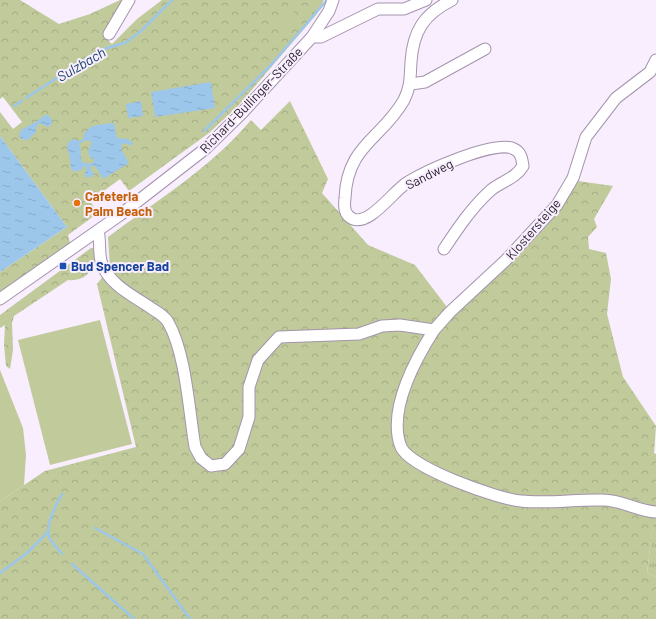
<svg xmlns="http://www.w3.org/2000/svg" width="656" height="619" viewBox="0 0 656 619" font-family="Barlow,sans-serif">
  <style>
    .grass { fill: url(#grass-tufts) }
    .forest { fill: url(#forest-crowns) }
    .garden { fill: #c0ca9a }
    .water { fill: url(#water-ripples); fill-rule: evenodd }
    .lines { fill: none; stroke-linecap: round; stroke-linejoin: round }
    .stream { stroke: #9dc7ea; stroke-width: 2.5 }
    .minor-casing { stroke: #a494ae; stroke-width: 13 }
    .minor { stroke: #fff; stroke-width: 11 }
    .food-dot { fill: #e8710a; stroke: #f8eefe; stroke-width: 1.5 }
    .transit-dot { fill: #1a4fb4; stroke: #f8eefe; stroke-width: 1.5 }
    .labels { text-anchor: middle; dominant-baseline: central; stroke-width: 4; stroke-linejoin: round; paint-order: stroke }
    .street-label { font-size: 13px; fill: #261f29; stroke: #f8eefe }
    .food-label { font-size: 13px; font-weight: bold; fill: #c56008; stroke: #f8eefe; text-anchor: start }
    .transit-label { font-size: 13px; font-weight: bold; fill: #164399; stroke: #f8eefe; text-anchor: start }
    .water-label { font-size: 14px; font-style: italic; fill: #164669; stroke: #f8eefe }
  </style>
  <defs>
    <pattern id="grass-tufts" width="24" height="20" patternUnits="userSpaceOnUse"><rect width="24" height="20" fill="#c0ca9a"/><path d="M3 7l-1-3M5 7V3M7 7l1-3M15 17l-1-3M17 17v-4M19 17l1-3" fill="none" stroke="#a5ad85"/></pattern>
    <pattern id="forest-crowns" width="20" height="18" patternUnits="userSpaceOnUse"><rect width="20" height="18" fill="#c0ca9a"/><path d="M2 6a3 3 0 1 1 6 0M12 15a3 3 0 1 1 6 0" fill="none" stroke="#a5ad85"/></pattern>
    <pattern id="water-ripples" width="26" height="14" patternUnits="userSpaceOnUse"><rect width="26" height="14" fill="#9dc7ea"/><path d="M2 4q2-2 4 0t4 0M15 11q2-2 4 0t4 0" fill="none" stroke="#87aac9"/></pattern>
  </defs>
  <rect width="100%" height="100%" fill="#f8eefe"/>
  <!-- grass -->
  <polygon class="grass" points="656,523 656,577 647,573 653,524"/>
  <!-- forest -->
  <g class="forest">
    <polygon points="0,0 20,0 59,24 90,14 120,0 132,0 104,37 112,44 137,19 162,0 324,0 316,15 238,106 209,133 129,191 120,179 90,201 98,213 68,235 71,247 0,298 0,272 67,227 0,136 0,112 13,129 22,122 3,97 0,99"/>
    <path d="M290 101 328 179 322 193 368 245 415 265 450 311 506 260 571 180 613 186 594 219 597 227 588 237 589 249 606 253 611 279 607 314 623 377 656 426 654 453 656 454V523L653 525 647 573 656 577V619H0V501L45 471 136 447 97 284 110 267 108 237C155 202 213 166 251 120L261 130Z"/>
    <path d="M91 248 97 249C97 266 88 282 68 280L14 316 12 323 13 350 10 369 6 366 4 345 5 325 0 328V315Z"/>
  </g>
  <!-- garden -->
  <g class="garden">
    <polygon points="294,11 298,28 282,32 278,15"/>
    <polygon points="100,320 132,444 50,465 18,340"/>
    <polygon points="0,370 23,428 26,455 24,485 0,501"/>
  </g>
  <!-- water -->
  <g class="water">
    <polygon points="211,82 215,108 155,117 151,92"/>
    <polygon points="141,101 143,116 128,118 126,104"/>
    <path d="M45 115H48L52 120 51 125 48 127 39 123 36 128V133L31 136 30 139 24 140 19 137 21 130C30 125 37 122 45 115Z"/>
    <path d="M114 123 117 138 128 139 133 143 130 146 126 143 121 145 122 151 129 163 103 179 95 166 90 167 94 174 92 177H85V173L87 167 84 166 83 169 74 172C69 167 71 165 70 159 70 150 62 146 73 139L79 141 83 139C86 123 101 125 114 123ZM86 140 92 142 88 152 91 159 93 157 94 161 90 164 82 162C80 156 82 150 79 144Z"/>
    <polygon points="0,136 67,227 0,272"/>
  </g>
  <g class="lines">
    <!-- stream -->
    <g class="stream">
      <polyline points="26,98 100,50 125,43 140,32 172,0"/>
      <polyline points="14,106 22,101"/>
      <polyline points="204,131 270,66 327,0"/>
      <path d="M62 494C56 504 44 527 50 539 53 544 58 549 62 554"/>
      <polyline points="95,528 143,554 190,619"/>
      <polyline points="72,564 134,619"/>
      <polyline points="0,573 27,553 48,532"/>
    </g>
    <defs>
      <g id="minor">
        <polyline points="109,34 129,0"/>
        <polyline points="312,37 321,37 378,9 404,9 426,0"/>
        <polyline points="411,84 425,82 485,49"/>
        <path d="M98 231C101 242 98 254 102 264 110 286 136 297 154 310 159 313 165 317 168 322 186 353 189 412 195 447L201 458 211 466 225 464 239 449 249 417V387L258 360 279 337 359 334 382 326 400 325 434 330C415 360 387 411 401 447 410 468 498 499 521 501 548 504 576 499 603 500 622 500 637 511 656 512"/>
        <path d="M444 249C458 228 472 207 491 190 502 181 515 179 523 166 522 159 521 152 514 149 496 139 426 171 408 182 395 189 370 226 353 219 344 215 344 207 345 198 347 145 382 139 404 100 411 86 410 76 411 62 413 31 424 14 452 0"/>
        <polyline points="0,299 120,215 205,149 242,113 312,37 329,11 333,0"/>
        <polyline points="434,330 450,312 506,260 557,205 573,178 586,137 616,98 650,72 656,60"/>
      </g>
    </defs>
    <!-- minor casing -->
    <use href="#minor" class="minor-casing"/>
    <!-- minor -->
    <use href="#minor" class="minor"/>
  </g>
  <!-- markers -->
  <circle class="food-dot" cx="77" cy="203" r="4"/>
  <rect class="transit-dot" x="59" y="262" width="8" height="8" rx="2"/>
  <g class="labels">
    <!-- street labels -->
    <g class="street-label">
      <text transform="translate(251 100) rotate(-46)">Richard-Bullinger-Straße</text>
      <text transform="translate(429 174) rotate(-27)">Sandweg</text>
      <text transform="translate(533 229) rotate(-49)">Klostersteige</text>
    </g>
    <!-- food labels -->
    <g class="food-label">
      <text x="85" y="196">Cafeteria<tspan x="85" dy="15">Palm Beach</tspan></text>
    </g>
    <!-- transit labels -->
    <g class="transit-label">
      <text x="71" y="266">Bud Spencer Bad</text>
    </g>
    <!-- water labels -->
    <g class="water-label">
      <text transform="translate(81 64) rotate(-30)">Sulzbach</text>
    </g>
  </g>
</svg>
